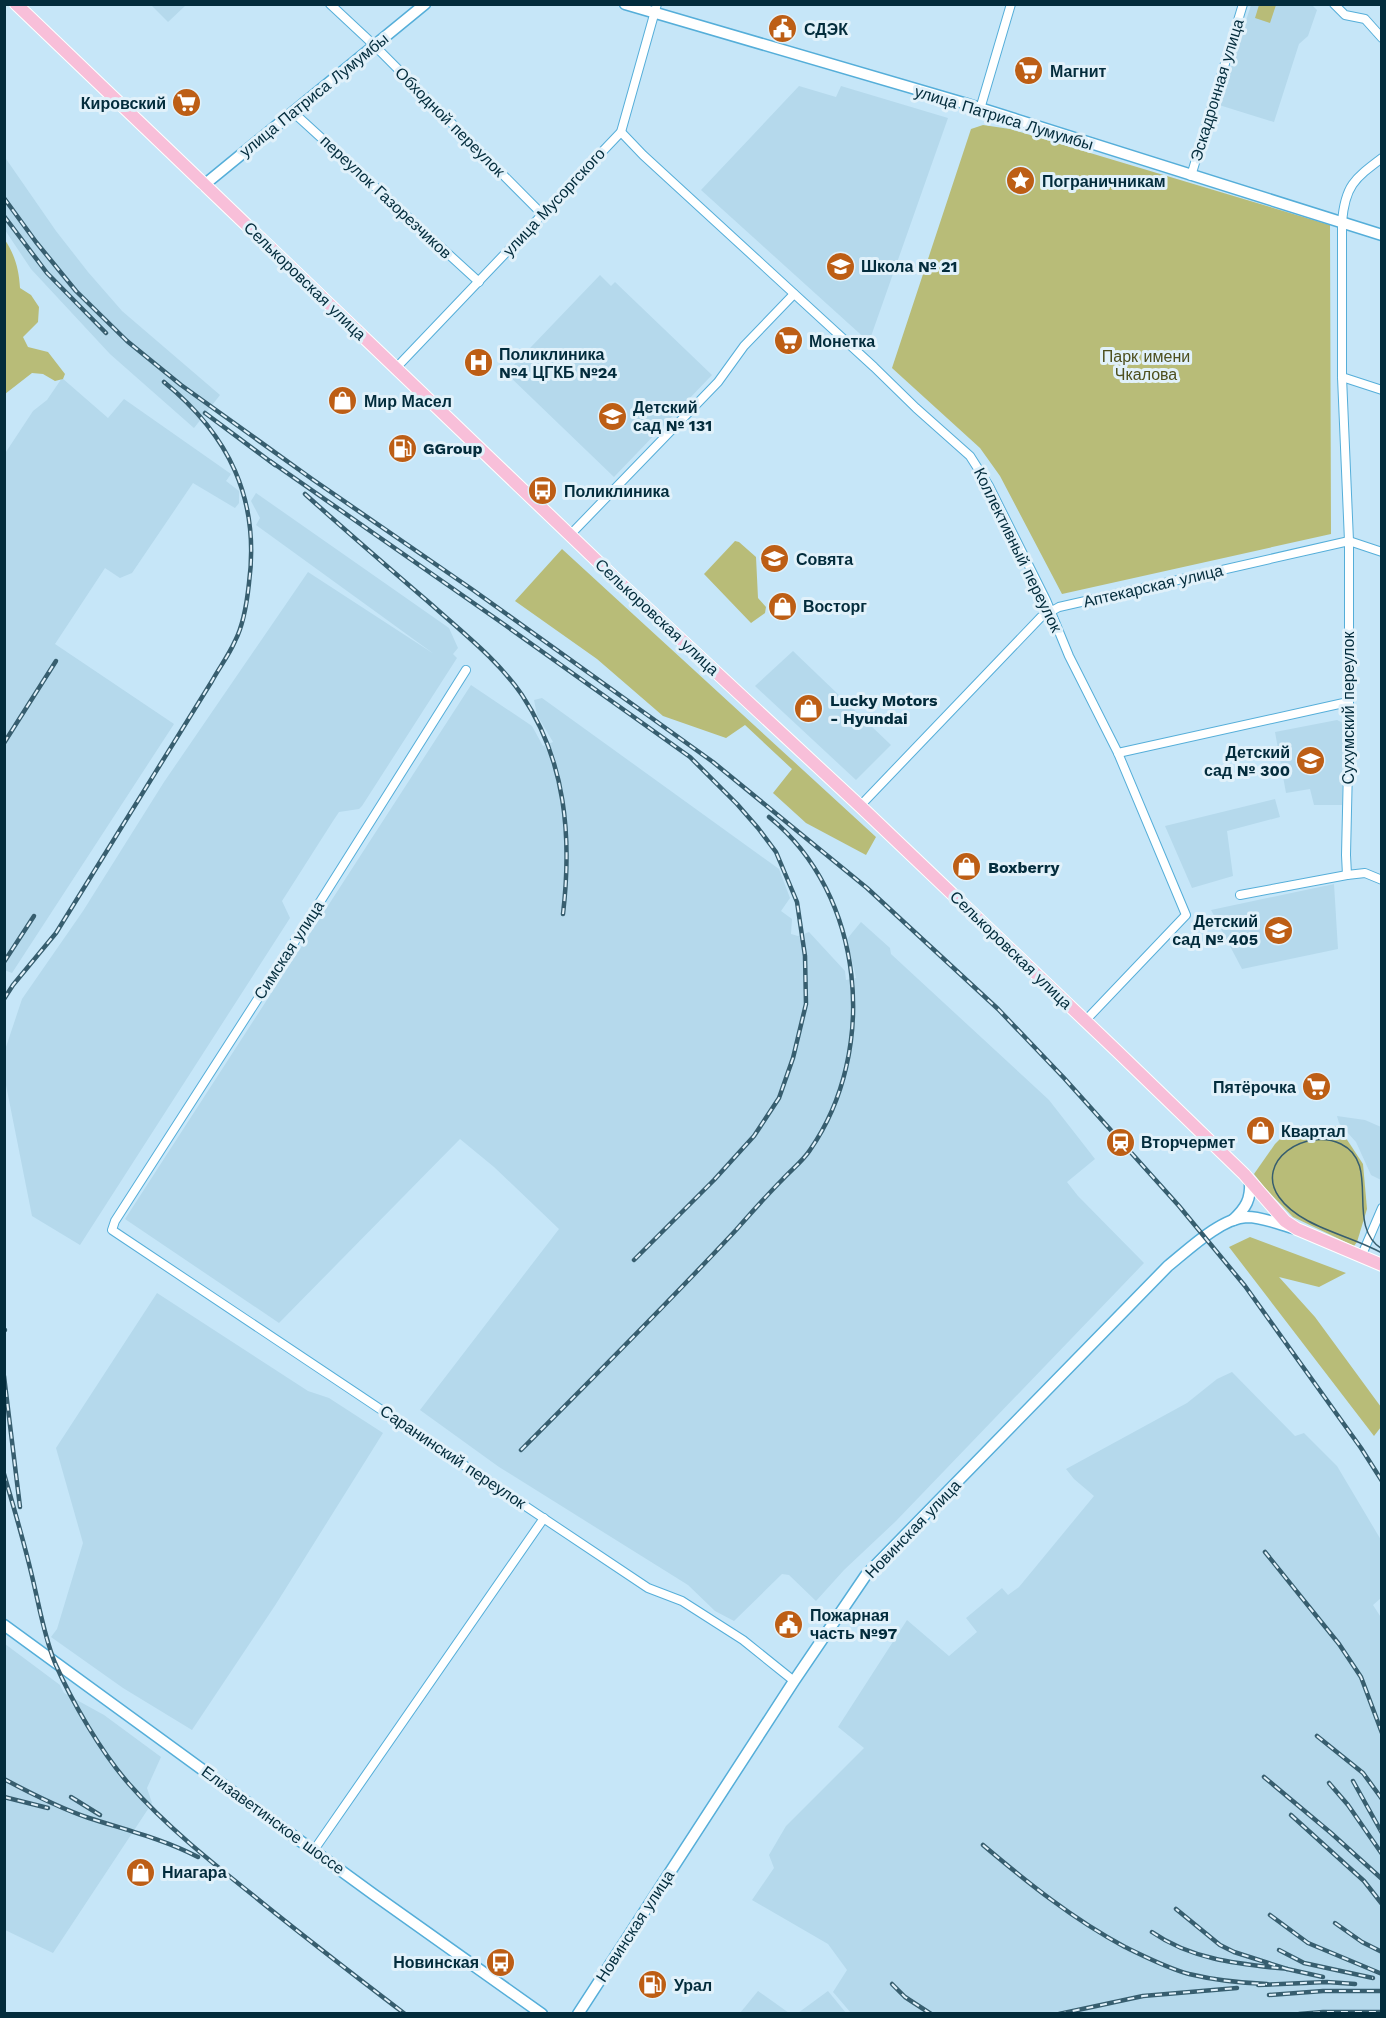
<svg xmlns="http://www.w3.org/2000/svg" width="1386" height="2018" viewBox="0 0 1386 2018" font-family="'Work Sans',sans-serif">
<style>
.built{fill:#b5d9ec}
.green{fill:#b8bc78}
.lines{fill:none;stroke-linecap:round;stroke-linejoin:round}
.street-casing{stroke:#55aed9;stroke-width:10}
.secondary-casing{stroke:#55aed9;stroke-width:13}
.primary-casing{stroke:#fff;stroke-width:14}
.street{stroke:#fff;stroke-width:8}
.secondary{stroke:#fff;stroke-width:10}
.primary{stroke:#f8bfd9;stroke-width:12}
.tram{stroke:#375e6f;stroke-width:1.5}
.rail-casing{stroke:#375e6f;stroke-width:4.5}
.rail{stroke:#e1f1fa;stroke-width:2;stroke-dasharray:7;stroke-linecap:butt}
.labels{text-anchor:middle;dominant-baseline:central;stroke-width:6;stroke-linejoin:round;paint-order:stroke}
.poi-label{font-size:16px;font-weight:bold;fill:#032c3c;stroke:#e1f1fa;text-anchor:start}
.street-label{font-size:16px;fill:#032c3c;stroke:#e1f1fa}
.park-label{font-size:16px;fill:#4d4f1d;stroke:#e1f1fa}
</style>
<rect width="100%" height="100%" fill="#c6e6f8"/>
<g class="built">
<path d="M151 5H186L168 22Z"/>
<path d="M1251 5H1312L1317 10 1308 36 1299 44 1274 122 1219 105Z"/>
<path d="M799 86 836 97 841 86 948 118 869 342 701 190Z"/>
<path d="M4 156 56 231 88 272 122 311 220 395 194 428 110 354 31 269 5 230Z"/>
<path d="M600 275 611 286 615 282 712 375 614 477 506 373Z"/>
<path d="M62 378 108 418 124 399 231 474 226 481 239 491V503L235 508 193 483 132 573 120 578 105 568 55 644 174 724 12 973 4 970V455L33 411 47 400Z"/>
<path d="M256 493 449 628 458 648 453 654 457 658 362 806 359 809 339 812 333 821 282 901 290 918 80 1245 32 1216 4 1075 5 1050 22 999 83 911 164 782 308 572 434 654 256 525 260 518 251 501Z"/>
<path d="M793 651 891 745 856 780 755 686Z"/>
<path d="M471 685 532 726 543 746 553 742 537 715 534 700 542 698 779 869 790 898 781 911 792 919 791 934 798 936 809 932 845 971 846 980 856 978 847 939 861 922 890 948 891 954 1049 1100 1095 1159 1067 1182 1078 1196 1144 1263 896 1521 844 1570 816 1601 789 1575 782 1574 734 1621 715 1611 688 1585 499 1467 420 1410 559 1229 494 1167 460 1139 279 1323 125 1219Z"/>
<path d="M1337 720 1343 723 1342 805H1314L1310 789 1286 793 1275 732Z"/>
<path d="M1275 799 1280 817 1227 831 1233 876 1192 888 1165 826Z"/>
<path d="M1334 884 1338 949 1242 969 1211 910Z"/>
<path d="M1337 1116 1365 1120 1381 1127V1180L1371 1175 1356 1142 1339 1123Z"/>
<path d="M157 1293 308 1391 329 1398 383 1433 276 1604 192 1730 123 1688 51 1637 57 1629 83 1543 56 1448Z"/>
<path d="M1232 1372 1295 1436 1304 1433 1337 1466 1381 1540V1598L1373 1605 1382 1619 1381 2013H851L833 1992 847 1970 828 1944 752 1900 774 1868 769 1855 786 1826 864 1748 838 1727 907 1620 949 1656 977 1632 966 1618 1002 1588 1008 1595 1019 1587 1094 1496 1074 1479 1066 1469 1187 1403 1217 1379Z"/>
<path d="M5 1644 60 1685 64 1693 104 1715 161 1757 147 1788 152 1803 53 1953 5 1930Z"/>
<path d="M758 1991 789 2013H740Z"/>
<path d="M828 1991 846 2013H798Z"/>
</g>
<g class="green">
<path d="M1259 5H1276L1270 23 1255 18Z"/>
<path d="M983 125 1010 129 1330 225 1331 534 1062 594 1000 476 980 448 892 368 971 129Z"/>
<path d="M5 240C15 255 19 270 20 288L31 295 39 307 38 322 23 337 28 347 48 352 65 374 63 379 55 381 43 374 32 373 5 394Z"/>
<path d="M735 541 739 542 756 557 758 598 766 607 765 613 751 623 704 574Z"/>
<path d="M562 549 876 837 866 855 806 823 773 793 792 769 745 725 726 738 663 716 597 659 515 601Z"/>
<path d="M1314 1126H1338L1363 1164 1367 1209 1357 1242 1354 1246 1293 1217 1265 1188 1254 1174 1275 1144 1284 1135Z"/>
<path d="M1250 1237 1346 1273 1319 1287 1279 1277 1315 1317 1381 1407V1427L1374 1436 1229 1247Z"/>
</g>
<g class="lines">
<defs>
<g id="street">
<path d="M330 4 375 46 543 215"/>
<path d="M1334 4 1345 15 1365 19 1382 38"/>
<path d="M980 109 1011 4"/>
<path d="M294 113 479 282"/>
<path d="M621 132 643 155 874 367 916 408 970 456 989 486 1046 600 1069 656 1118 753 1186 915 1085 1021"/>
<path d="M1191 176 1243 4"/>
<path d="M396 368 621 132 657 4"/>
<path d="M1342 377 1382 390"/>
<path d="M570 535 718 382 744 346 794 294"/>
<path d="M466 670 313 913 115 1221 112 1230 648 1588 682 1601 743 1640 794 1681"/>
<path d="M1118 753 1348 702"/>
<path d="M860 806 1041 617 1059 607 1349 541 1382 552"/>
<path d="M1347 875 1346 855 1349 723V541L1342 377V222C1345 186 1354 179 1382 158"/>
<path d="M1240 895 1347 875 1365 873 1382 880"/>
<path d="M1361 1257 1382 1208"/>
<path d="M314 1850 544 1518"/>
</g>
<g id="secondary">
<path d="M625 4 967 104 1382 235"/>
<path d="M204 185 425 4"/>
<path d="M1233 1220C1246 1208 1251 1199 1250 1182"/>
<path d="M4 1625 373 1894 542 2014"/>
<path d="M578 2014 794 1681 866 1575 1168 1266C1188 1250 1221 1218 1247 1217 1262 1217 1279 1224 1293 1228"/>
</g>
<path id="primary" d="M16 4 618 581 860 806 1119 1053 1244 1174 1285 1221 1297 1229 1382 1265"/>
</defs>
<use href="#street" class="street-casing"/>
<use href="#secondary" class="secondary-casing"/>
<use href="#primary" class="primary-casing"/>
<use href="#street" class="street"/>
<use href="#secondary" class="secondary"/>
<use href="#primary" class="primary"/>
<path class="tram" d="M1382 1249C1344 1225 1382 1164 1341 1144 1306 1127 1254 1161 1279 1197 1300 1227 1350 1235 1382 1253"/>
<defs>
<g id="rail">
<path d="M4 198 36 242 76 291 127 341 181 385 312 479 473 590 713 762 867 888 998 1009 1064 1078 1179 1206 1245 1286 1361 1448 1382 1481"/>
<path d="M4 216 47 273 106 333"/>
<path d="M205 413 275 465"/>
<path d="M270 461 505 625 690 757 737 804 758 828 776 852 797 902 805 956 806 1004 793 1058 779 1098 754 1136 714 1180 634 1260"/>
<path d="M305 494C347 532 389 568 432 605 463 633 498 660 522 695 566 761 572 837 563 914"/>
<path d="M4 743 56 661"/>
<path d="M4 962 34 916"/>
<path d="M4 999 13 985 56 933 212 681C219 668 229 655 235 641 244 624 247 602 249 583 260 499 229 435 164 382"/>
<path d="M4 1330H5"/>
<path d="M4 1376 20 1507"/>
<path d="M521 1450C593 1378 666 1305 736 1230 751 1213 766 1196 782 1180 791 1170 803 1161 810 1150 879 1051 865 894 769 817"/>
<path d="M4 1474C14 1508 24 1542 32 1576 39 1605 44 1636 55 1663 72 1702 101 1752 129 1784 166 1826 210 1861 254 1896 303 1936 354 1975 405 2014"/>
<path d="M1265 1552 1339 1644 1361 1677 1382 1733"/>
<path d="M1317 1736 1363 1773 1382 1799"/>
<path d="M1264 1777 1331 1833 1382 1879"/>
<path d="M4 1779C32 1794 59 1808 89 1818 126 1830 163 1839 198 1857"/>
<path d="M1353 1781 1382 1833"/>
<path d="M1329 1783 1348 1805 1382 1854"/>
<path d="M4 1797 48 1808"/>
<path d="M71 1797 100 1815"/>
<path d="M1291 1815 1364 1881 1382 1904"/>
<path d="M983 1845C1028 1883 1073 1919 1125 1947 1146 1957 1167 1968 1189 1974 1214 1980 1240 1983 1267 1984"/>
<path d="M1270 1915 1308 1943 1382 1974"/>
<path d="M1335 1923 1362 1942 1382 1952"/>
<path d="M1152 1932C1192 1960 1240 1964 1287 1969L1234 1952 1220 1945 1176 1909"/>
<path d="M1279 1950 1304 1963 1373 1978"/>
<path d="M1287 1969 1323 1977"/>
<path d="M892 1984 905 1997 931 2014"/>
<path d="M1258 1985 1327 1982 1355 1984"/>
<path d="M1269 1995 1323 1991H1382"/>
<path d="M1059 2014 1143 1996 1237 1988"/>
<path d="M1299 2014 1323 2012H1382"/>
</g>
</defs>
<use href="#rail" class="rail-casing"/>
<use href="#rail" class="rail"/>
</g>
<defs>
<symbol id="civic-disc" viewBox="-11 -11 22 22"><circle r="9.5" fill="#bd5e15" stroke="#e1f1fa"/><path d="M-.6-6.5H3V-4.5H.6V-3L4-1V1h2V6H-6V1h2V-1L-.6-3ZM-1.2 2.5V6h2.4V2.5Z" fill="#fff"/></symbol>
<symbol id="supermarket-disc" viewBox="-11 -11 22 22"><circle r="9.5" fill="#bd5e15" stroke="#e1f1fa"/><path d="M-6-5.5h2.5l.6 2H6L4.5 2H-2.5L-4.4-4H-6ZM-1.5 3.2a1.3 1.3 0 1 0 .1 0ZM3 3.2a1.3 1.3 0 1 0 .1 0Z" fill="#fff"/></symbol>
<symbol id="sight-disc" viewBox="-11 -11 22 22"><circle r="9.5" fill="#bd5e15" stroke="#e1f1fa"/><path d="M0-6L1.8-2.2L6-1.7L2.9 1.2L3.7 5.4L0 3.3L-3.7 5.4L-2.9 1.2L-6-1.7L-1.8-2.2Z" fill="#fff"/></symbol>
<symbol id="school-disc" viewBox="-11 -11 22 22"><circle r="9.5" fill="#bd5e15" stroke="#e1f1fa"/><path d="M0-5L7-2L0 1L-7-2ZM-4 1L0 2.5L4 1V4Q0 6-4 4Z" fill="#fff"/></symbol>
<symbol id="hospital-disc" viewBox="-11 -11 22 22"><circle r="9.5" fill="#bd5e15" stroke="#e1f1fa"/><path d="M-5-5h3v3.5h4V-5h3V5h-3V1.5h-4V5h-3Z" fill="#fff"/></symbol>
<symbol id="shop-disc" viewBox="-11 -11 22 22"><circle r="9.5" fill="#bd5e15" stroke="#e1f1fa"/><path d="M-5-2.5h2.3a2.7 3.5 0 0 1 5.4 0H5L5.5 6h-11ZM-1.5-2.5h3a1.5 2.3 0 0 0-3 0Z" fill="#fff"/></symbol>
<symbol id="fuel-disc" viewBox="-11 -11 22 22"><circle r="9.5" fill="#bd5e15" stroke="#e1f1fa"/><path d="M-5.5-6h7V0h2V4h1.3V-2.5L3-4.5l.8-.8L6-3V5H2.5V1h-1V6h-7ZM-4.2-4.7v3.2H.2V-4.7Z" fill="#fff"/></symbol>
<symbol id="bus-disc" viewBox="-11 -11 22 22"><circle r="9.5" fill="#bd5e15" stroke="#e1f1fa"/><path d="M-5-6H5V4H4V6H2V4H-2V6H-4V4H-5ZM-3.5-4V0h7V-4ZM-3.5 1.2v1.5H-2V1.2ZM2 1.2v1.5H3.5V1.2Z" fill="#fff"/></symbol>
<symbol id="station-disc" viewBox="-11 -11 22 22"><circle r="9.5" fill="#bd5e15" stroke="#e1f1fa"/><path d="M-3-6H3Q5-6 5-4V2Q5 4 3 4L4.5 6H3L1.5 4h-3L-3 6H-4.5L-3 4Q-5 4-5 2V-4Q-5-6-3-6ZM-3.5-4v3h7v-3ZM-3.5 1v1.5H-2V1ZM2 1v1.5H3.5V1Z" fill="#fff"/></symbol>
</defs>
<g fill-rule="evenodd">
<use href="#civic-disc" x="766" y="12" width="33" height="33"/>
<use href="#supermarket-disc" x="1012" y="54" width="33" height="33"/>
<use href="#supermarket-disc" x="170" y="86" width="33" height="33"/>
<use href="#sight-disc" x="1004" y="164" width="33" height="33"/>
<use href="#school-disc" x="824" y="250" width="33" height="33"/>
<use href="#supermarket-disc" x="772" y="324" width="33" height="33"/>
<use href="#hospital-disc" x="462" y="346" width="33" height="33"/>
<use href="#shop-disc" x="326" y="384" width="33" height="33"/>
<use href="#school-disc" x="596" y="400" width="33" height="33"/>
<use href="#fuel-disc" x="386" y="432" width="33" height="33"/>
<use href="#bus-disc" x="526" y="474" width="33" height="33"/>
<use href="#school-disc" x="758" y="542" width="33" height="33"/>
<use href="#shop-disc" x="766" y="590" width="33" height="33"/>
<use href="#shop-disc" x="792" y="692" width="33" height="33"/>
<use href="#school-disc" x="1294" y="744" width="33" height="33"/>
<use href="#shop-disc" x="950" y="850" width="33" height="33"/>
<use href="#school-disc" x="1262" y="914" width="33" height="33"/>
<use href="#supermarket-disc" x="1300" y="1070" width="33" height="33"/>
<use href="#shop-disc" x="1244" y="1114" width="33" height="33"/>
<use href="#station-disc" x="1104" y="1126" width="33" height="33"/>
<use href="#civic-disc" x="772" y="1608" width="33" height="33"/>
<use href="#shop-disc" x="124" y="1856" width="33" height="33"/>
<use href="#bus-disc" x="484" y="1946" width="33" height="33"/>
<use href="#fuel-disc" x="636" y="1968" width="33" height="33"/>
</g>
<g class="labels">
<g class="poi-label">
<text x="804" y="29">СДЭК</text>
<text x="1050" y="71">Магнит</text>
<text x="166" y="103" text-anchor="end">Кировский</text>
<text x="1042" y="181">Пограничникам</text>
<text x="861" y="266">Школа № 21</text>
<text x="809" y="341">Монетка</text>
<text x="499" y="354">Поликлиника<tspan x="499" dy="18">№4 ЦГКБ №24</tspan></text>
<text x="364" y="401">Мир Масел</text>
<text x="633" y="407">Детский<tspan x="633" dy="18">сад № 131</tspan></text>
<text x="423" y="448">GGroup</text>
<text x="564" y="491">Поликлиника</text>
<text x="796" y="559">Совята</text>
<text x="803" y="606">Восторг</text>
<text x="830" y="700">Lucky Motors<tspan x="830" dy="18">- Hyundai</tspan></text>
<text x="1290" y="752" text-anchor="end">Детский<tspan x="1290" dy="18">сад № 300</tspan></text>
<text x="988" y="867">Boxberry</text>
<text x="1258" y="921" text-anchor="end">Детский<tspan x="1258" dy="18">сад № 405</tspan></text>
<text x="1296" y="1087" text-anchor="end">Пятёрочка</text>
<text x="1281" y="1131">Квартал</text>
<text x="1141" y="1142">Вторчермет</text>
<text x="810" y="1615">Пожарная<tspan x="810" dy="18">часть №97</tspan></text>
<text x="162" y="1872">Ниагара</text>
<text x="479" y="1962" text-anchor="end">Новинская</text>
<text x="674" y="1985">Урал</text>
</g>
<g class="street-label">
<text transform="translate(1217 90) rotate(-73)">Эскадронная улица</text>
<text transform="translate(314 95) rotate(-39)">улица Патриса Лумумбы</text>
<text transform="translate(1004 118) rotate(17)">улица Патриса Лумумбы</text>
<text transform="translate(450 122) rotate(45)">Обходной переулок</text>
<text transform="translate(386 197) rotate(43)">переулок Газорезчиков</text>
<text transform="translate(554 202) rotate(-47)">улица Мусоргского</text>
<text transform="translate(305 281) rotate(44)">Селькоровская улица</text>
<text transform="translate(1018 550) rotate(64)">Коллективный переулок</text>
<text transform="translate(1153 586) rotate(-13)">Аптекарская улица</text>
<text transform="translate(657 617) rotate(43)">Селькоровская улица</text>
<text transform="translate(1348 708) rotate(-90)">Сухумский переулок</text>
<text transform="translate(289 950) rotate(-57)">Симская улица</text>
<text transform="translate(1011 950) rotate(44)">Селькоровская улица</text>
<text transform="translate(453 1457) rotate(34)">Саранинский переулок</text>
<text transform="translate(913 1529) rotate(-46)">Новинская улица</text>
<text transform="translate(273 1820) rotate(36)">Елизаветинское шоссе</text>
<text transform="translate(635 1926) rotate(-57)">Новинская улица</text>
</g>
<g class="park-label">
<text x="1146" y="356">Парк имени<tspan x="1146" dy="18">Чкалова</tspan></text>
</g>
</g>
<rect width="1386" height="2018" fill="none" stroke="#032c3c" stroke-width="12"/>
</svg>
